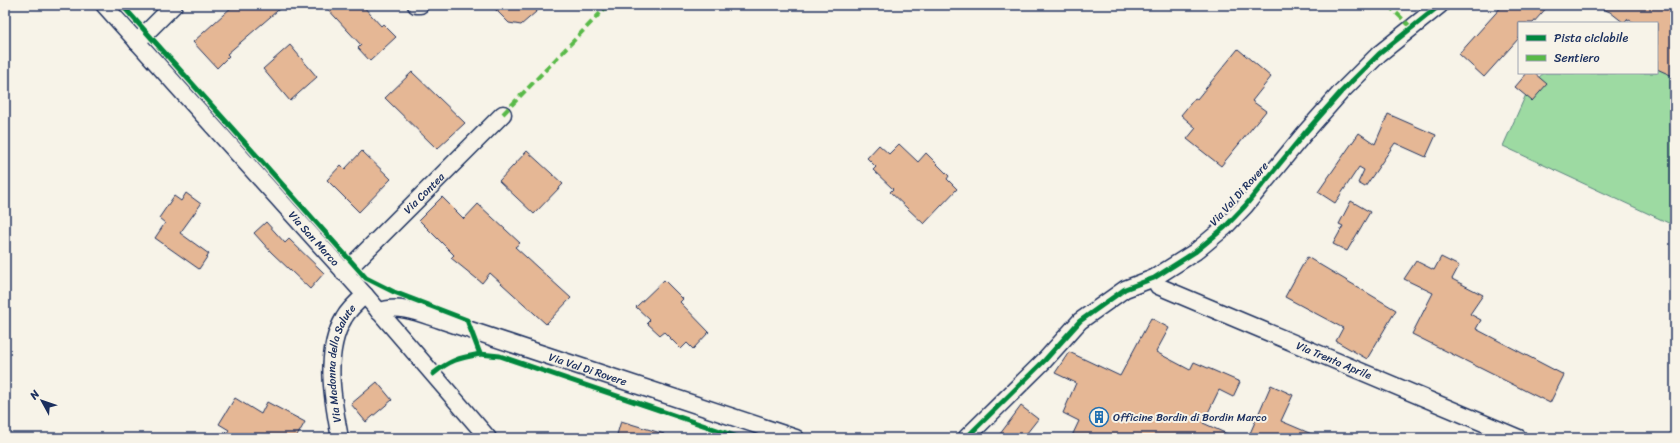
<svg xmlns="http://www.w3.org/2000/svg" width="1680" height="443" viewBox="0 0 1680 443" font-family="Sriracha,sans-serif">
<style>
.green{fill:#9ddaa2;stroke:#5c8480}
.building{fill:#e5b795;stroke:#1b2f5e}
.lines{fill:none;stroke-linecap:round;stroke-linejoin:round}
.minor-casing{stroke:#1b2f5e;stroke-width:19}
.minor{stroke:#f7f3e8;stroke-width:16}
.quiet{stroke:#58b947;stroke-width:4;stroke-dasharray:8 4;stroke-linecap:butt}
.cycleway-casing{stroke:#f7f3e8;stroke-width:8}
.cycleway{stroke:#00873e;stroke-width:5}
.labels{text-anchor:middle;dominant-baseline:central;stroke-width:4;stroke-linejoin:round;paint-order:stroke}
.street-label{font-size:11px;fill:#1b2f5e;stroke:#f7f3e8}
.poi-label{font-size:11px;fill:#1b2f5e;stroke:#f7f3e8;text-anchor:start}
</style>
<rect width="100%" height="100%" fill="#f7f3e8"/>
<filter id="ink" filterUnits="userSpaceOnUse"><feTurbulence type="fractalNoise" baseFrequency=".025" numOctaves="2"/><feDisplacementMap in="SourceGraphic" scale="8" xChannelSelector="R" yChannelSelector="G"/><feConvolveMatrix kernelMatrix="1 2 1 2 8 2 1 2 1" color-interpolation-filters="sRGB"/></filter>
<g filter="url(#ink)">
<path class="green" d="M1657 57 1675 66V226L1503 146 1528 90 1543 73H1657Z"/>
<g class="building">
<path d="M234 5H284L227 54 229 56 217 68 193 42Z"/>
<path d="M324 5H362L381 26 383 24 396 37 370 61 358 48 361 45Z"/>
<path d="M491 5H544L521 25 509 23Z"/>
<path d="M1503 5H1549L1533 23H1519V38L1484 77 1459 54Z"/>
<path d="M1593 5H1675V77L1657 69V23H1635L1627 19 1624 23 1610 12Z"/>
<path d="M290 45 317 77 290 101 263 69Z"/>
<path d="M1238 49 1271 77 1252 101 1266 111 1221 166 1187 139 1196 128 1181 115 1195 98 1197 99Z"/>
<path d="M412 72 465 123 437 149 385 98Z"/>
<path d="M1527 73H1534L1547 84 1532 101 1515 87Z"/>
<path d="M1388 114 1436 135 1426 157 1395 143 1365 187 1358 183 1364 170 1359 167 1335 203 1318 192 1359 133 1375 144Z"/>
<path d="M899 144 918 162 926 153 949 176 947 179 957 189 924 224 890 192 893 189 873 170 876 167 867 158 879 145 889 154Z"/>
<path d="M362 151 391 179 359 212 327 180 341 165 345 169Z"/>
<path d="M527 151 563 184 534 214 499 181Z"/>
<path d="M186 193 201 204 180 233 209 254 199 269 155 238 165 223 159 218 174 196 181 201Z"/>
<path d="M442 197 464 219 478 204 520 243 515 247 571 298 546 324 490 273 482 283 451 258 454 255 419 220Z"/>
<path d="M1351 201 1370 212 1347 251 1333 244 1343 226 1339 224Z"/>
<path d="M266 222 285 243 289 239 324 273 310 289 271 252 254 233Z"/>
<path d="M1307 257 1396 310 1367 359 1336 341 1343 328 1285 297Z"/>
<path d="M1441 257 1459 266 1452 279 1483 295 1470 314 1481 320 1476 329 1564 375 1550 403 1412 334 1433 293 1404 279 1416 261 1434 270Z"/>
<path d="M664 280 683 299 680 302 709 332 693 349 687 343 681 349 664 332 660 335 647 323 650 320 636 307Z"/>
<path d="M1151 318 1169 328 1156 352 1190 370 1194 362 1240 382 1233 397 1219 390 1203 423 1236 438H1071L1079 421 1063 413 1076 383 1055 373 1069 352 1120 376Z"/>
<path d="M377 382 392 400 366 422 351 404Z"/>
<path d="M1271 385 1293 395 1281 421 1321 438H1248Z"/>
<path d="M235 398 261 414 267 402 305 422 296 438H223L229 430 219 424Z"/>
<path d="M1021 406 1038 419 1023 438H997Z"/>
<path d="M621 421 664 434V438H616Z"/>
</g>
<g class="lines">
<defs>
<g id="minor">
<path id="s1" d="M104 5 365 295 488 438"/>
<path d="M416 5H420"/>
<path d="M137 42 174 5"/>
<path id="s2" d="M344 273 503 114"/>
<path id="s3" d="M1154 278 1158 286 1519 438"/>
<path id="s4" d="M379 312C398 303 422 314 440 320L796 438"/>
<path id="s5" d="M340 438C333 401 323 353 344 318 349 309 357 302 365 295"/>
<path d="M966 438 1045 360 1080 321 1125 289 1154 278 1195 252 1225 227 1245 206 1304 134 1341 92 1379 54 1440 5"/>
</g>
</defs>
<use href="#minor" class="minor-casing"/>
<use href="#minor" class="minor"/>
<g class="quiet">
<path d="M1388 5 1412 28"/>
<path d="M503 114 608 5"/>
</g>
<defs>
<g id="cycleway">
<path d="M122 5 366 278 394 292 467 320 480 354 500 356 741 438"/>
<path d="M433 374C450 360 459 358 480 354"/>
<path d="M966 438 1045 360 1080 321 1125 289 1154 278 1195 252 1225 227 1245 206 1304 134 1341 92 1379 54 1440 5"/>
</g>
</defs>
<use href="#cycleway" class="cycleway-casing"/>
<use href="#cycleway" class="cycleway"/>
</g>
</g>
<defs>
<symbol id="building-ring" viewBox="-11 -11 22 22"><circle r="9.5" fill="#f7f3e8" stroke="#1f6fb2" stroke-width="1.5"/><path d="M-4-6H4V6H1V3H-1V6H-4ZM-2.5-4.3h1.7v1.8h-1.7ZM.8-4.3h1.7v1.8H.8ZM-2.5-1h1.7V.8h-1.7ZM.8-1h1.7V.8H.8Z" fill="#1f6fb2"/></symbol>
</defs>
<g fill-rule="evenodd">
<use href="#building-ring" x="1088" y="406" width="22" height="22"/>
</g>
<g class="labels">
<g class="street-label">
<text stroke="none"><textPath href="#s2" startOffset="113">Via Contea</textPath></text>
<text transform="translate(1239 194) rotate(-48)">Via Val Di Rovere</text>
<text stroke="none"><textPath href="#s1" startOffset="314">Via San Marco</textPath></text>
<text stroke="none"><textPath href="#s3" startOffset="200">Via Trenta Aprile</textPath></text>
<text stroke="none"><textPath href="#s5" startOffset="77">Via Madonna della Salute</textPath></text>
<text stroke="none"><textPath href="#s4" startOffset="219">Via Val Di Rovere</textPath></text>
</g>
<g class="poi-label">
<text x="1113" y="417">Officine Bordin di Bordin Marco</text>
</g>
</g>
<rect width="1680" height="443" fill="none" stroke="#f7f3e8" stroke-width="20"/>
<rect x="10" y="10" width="1660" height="423" fill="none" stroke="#1b2f5e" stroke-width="1.5" filter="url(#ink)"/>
<rect x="1518" y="22" width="140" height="52" fill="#f7f3e8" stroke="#9fa5b1"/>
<rect x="1526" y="35" width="20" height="6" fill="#00873e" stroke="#9fa5b1"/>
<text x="1554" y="42" font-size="12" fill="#1b2f5e">Pista ciclabile</text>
<rect x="1526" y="55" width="20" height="6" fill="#58b947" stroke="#9fa5b1"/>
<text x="1554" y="62" font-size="12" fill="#1b2f5e">Sentiero</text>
<g transform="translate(42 401) rotate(310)" stroke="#f7f3e8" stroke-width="3" paint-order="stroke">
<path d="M0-3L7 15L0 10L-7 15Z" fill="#1b2f5e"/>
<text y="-6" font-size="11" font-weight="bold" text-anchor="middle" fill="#1b2f5e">N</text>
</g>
</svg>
